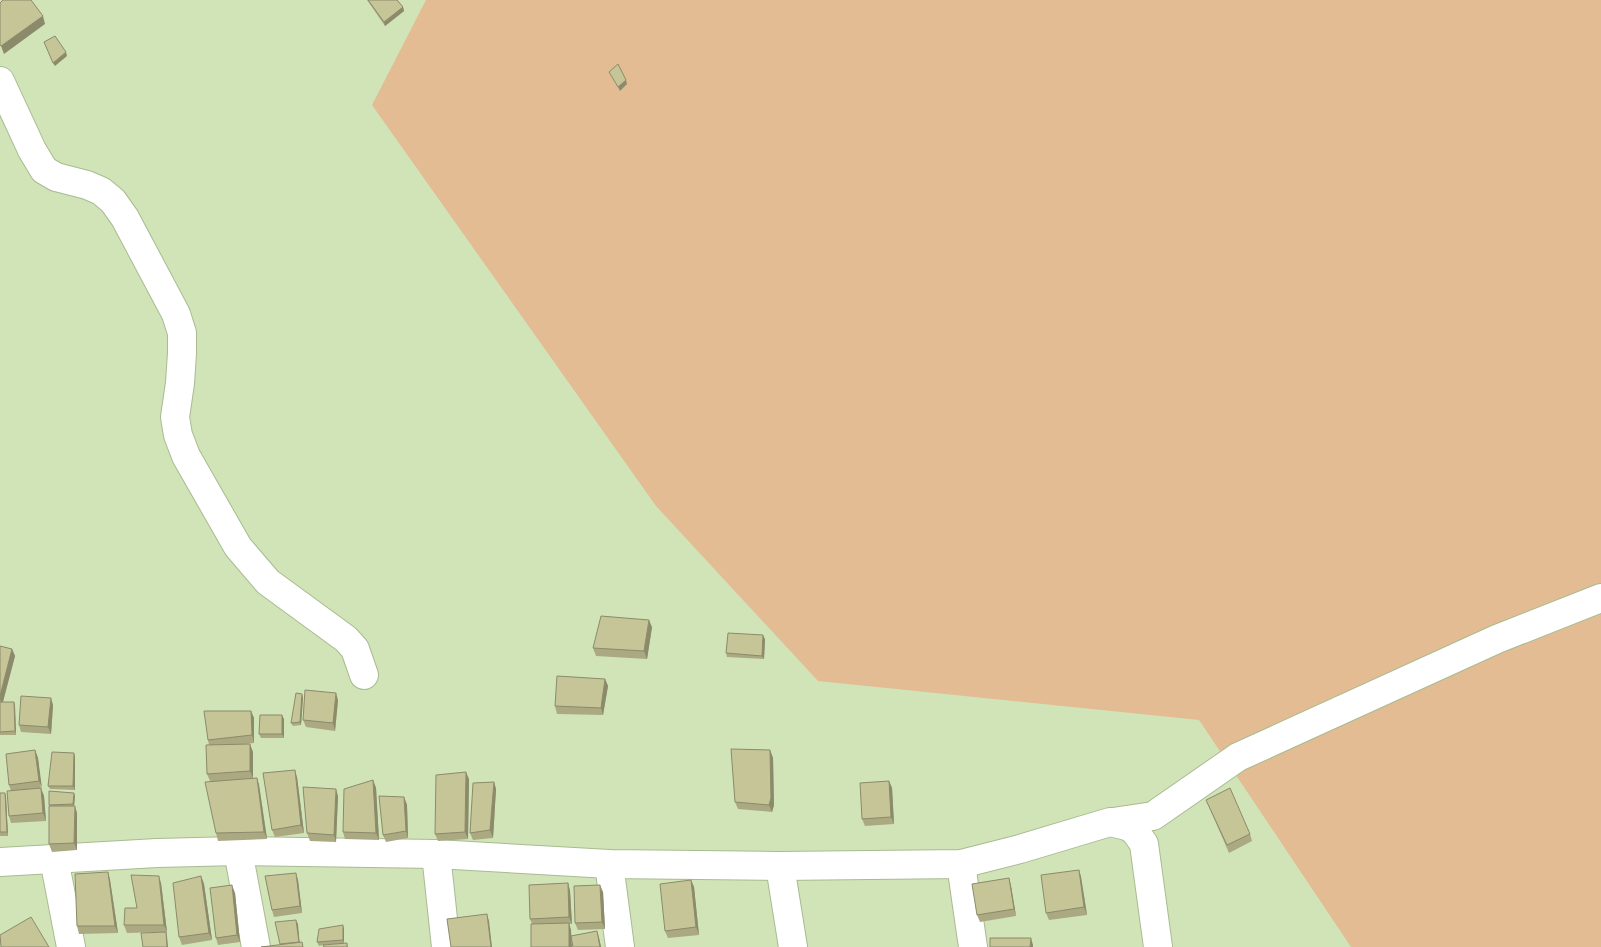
<svg xmlns="http://www.w3.org/2000/svg" width="1601" height="947" viewBox="0 0 1601 947" font-family="Lato,sans-serif">
<style>
.green{fill:#e3bc94}
.lines{fill:none;stroke-linecap:round;stroke-linejoin:round}
.minor-casing{stroke:#a8bb91;stroke-width:30}
.minor{stroke:#fff;stroke-width:28}
.wall{fill:#aaa982}
.shaded-wall{fill:#8b8a6a}
.building{fill:#c6c597;stroke:#8b8a6a}
</style>
<rect width="100%" height="100%" fill="#d1e4b8"/>
<path class="green" d="M426 0H1601V947H1351L1199 720 818 681 656 506 372 105Z"/>
<g class="lines">
<defs>
<g id="minor">
<path d="M0 81 32 150 44 170 56 177 87 185 101 191 113 201 125 218 176 314 182 333V353L180 383 175 417 178 435 186 456 238 547 268 582 346 639 355 649 364 675"/>
<path d="M1113 822 1153 816 1238 757 1497 639 1601 598"/>
<path d="M238 851 256 947"/>
<path d="M436 854 446 947"/>
<path d="M54 859 71 947"/>
<path d="M0 862 157 853 238 851 436 854 609 864 780 866 961 864 1020 849 1110 822 1127 826 1135 831 1144 844 1158 947"/>
<path d="M609 864 620 947"/>
<path d="M961 864 973 947"/>
<path d="M780 866 793 947"/>
</g>
</defs>
<use href="#minor" class="minor-casing"/>
<use href="#minor" class="minor"/>
</g>
<g class="wall">
<path d="M367 0H397L403 7 404 11 385 26Z"/>
<path d="M652 627 647 659 596 656 593 648Z"/>
<path d="M765 639 764 659 727 657 726 653Z"/>
<path d="M0 646 12 649 15 656 3 702H14L15 706 16 735H0Z"/>
<path d="M605 679 608 686 603 715 557 714 555 706Z"/>
<path d="M302 694 303 698 301 725 293 726 291 723Z"/>
<path d="M338 700 335 731 306 727 303 720Z"/>
<path d="M53 705 51 734 21 732 19 725Z"/>
<path d="M251 711 254 718V743L237 745 253 752V778H257L259 785 267 839 218 841 216 833 210 781 207 774 209 745 208 740Z"/>
<path d="M284 719V738H261L259 734Z"/>
<path d="M35 750 38 758 41 789 44 796 46 821 11 823 9 816 11 791 9 785Z"/>
<path d="M770 750 773 758 774 805 772 812 738 809 735 802Z"/>
<path d="M74 753 75 757V790L50 789 48 786Z"/>
<path d="M297 777 304 833 275 837 272 830Z"/>
<path d="M469 779 468 839 438 841 435 834Z"/>
<path d="M373 780 376 788 379 840 345 839 343 832Z"/>
<path d="M889 781 892 788 894 824 865 826 862 819Z"/>
<path d="M494 782 496 789 493 838 473 840 470 833Z"/>
<path d="M0 793H5L6 797 8 836H0Z"/>
<path d="M75 796 74 806 77 813V850L52 852 49 844V805Z"/>
<path d="M338 796 336 842 310 841 307 833Z"/>
<path d="M404 797 407 805 408 838 386 842 383 835Z"/>
<path d="M1206 800 1250 834 1252 841 1229 853Z"/>
<path d="M1079 870 1081 877 1087 915 1049 920 1046 913Z"/>
<path d="M108 872 110 880 118 933 79 934 77 926Z"/>
<path d="M201 876 204 884 212 940 182 945 179 937Z"/>
<path d="M1009 878 1011 886 1016 916 980 922 977 915Z"/>
<path d="M298 880 302 913 274 917 272 910Z"/>
<path d="M691 880 694 887 699 935 668 938 665 931Z"/>
<path d="M161 883 167 932H166L167 936 159 932 127 933 124 925 137 908Z"/>
<path d="M568 883 570 891 572 924H569L571 930V936L597 931 599 938 601 947H573L572 940 532 924 530 919Z"/>
<path d="M603 892 605 929 578 930 575 923Z"/>
<path d="M235 893 240 942 218 945 216 938Z"/>
<path d="M344 929V943H347L348 947H324L323 945 319 946 317 942Z"/>
</g>
<g class="shaded-wall">
<path d="M403 7 404 11 385 26 384 22Z"/>
<path d="M43 16 45 24 4 54 1 46Z"/>
<path d="M66 52 67 56 55 66 53 63Z"/>
<path d="M626 80 627 84 620 91 618 87Z"/>
<path d="M649 620 652 627 647 659 644 651Z"/>
<path d="M763 635 765 639 764 659 762 656Z"/>
<path d="M12 649 15 656 2 705 0 699V696Z"/>
<path d="M605 679 608 686 603 715 601 708Z"/>
<path d="M336 693 338 700 335 731 333 723Z"/>
<path d="M302 694 303 698 301 725 300 722Z"/>
<path d="M51 698 53 705 51 734 48 727Z"/>
<path d="M14 702 15 706 16 735 15 731Z"/>
<path d="M251 711 254 718V743L252 735Z"/>
<path d="M282 715 284 719V738L282 734Z"/>
<path d="M250 744 253 752V778L250 771Z"/>
<path d="M35 750 38 758 42 788 39 781Z"/>
<path d="M770 750 773 758 774 805 772 812 769 805Z"/>
<path d="M74 753 75 757V790L73 786Z"/>
<path d="M295 770 297 777 304 833 301 825Z"/>
<path d="M466 772 469 779 468 839 465 832Z"/>
<path d="M257 778 259 785 267 839 264 832Z"/>
<path d="M373 780 376 788 379 840 376 833Z"/>
<path d="M889 781 892 788 894 824 891 817Z"/>
<path d="M494 782 496 789 493 838 490 830Z"/>
<path d="M41 788 44 796 46 821 43 813Z"/>
<path d="M336 789 338 796 336 842 334 835Z"/>
<path d="M5 793 6 797 8 836 7 832Z"/>
<path d="M74 793 75 796 74 807 73 804Z"/>
<path d="M404 797 407 805 408 838 406 831Z"/>
<path d="M75 806 77 813V850L74 843Z"/>
<path d="M1079 870 1081 877 1087 915 1084 907Z"/>
<path d="M108 872 110 880 118 933 115 926Z"/>
<path d="M296 873 298 880 302 913 300 906Z"/>
<path d="M159 876 161 883 167 932 164 925Z"/>
<path d="M201 876 204 884 212 940 209 933Z"/>
<path d="M1009 878 1011 886 1016 916 1014 909Z"/>
<path d="M691 880 694 887 699 935 696 927Z"/>
<path d="M568 883 570 891 572 924 569 917Z"/>
<path d="M232 885 235 893 240 942 237 935Z"/>
<path d="M600 885 603 892 605 929 602 922Z"/>
<path d="M487 914 489 921 492 947H491Z"/>
<path d="M296 920 298 924 300 947H299Z"/>
<path d="M569 923 571 930 572 947H569Z"/>
<path d="M343 925 344 929V943L343 940Z"/>
<path d="M597 931 599 938 601 947H600Z"/>
<path d="M166 932 167 936 168 947H167Z"/>
<path d="M1031 938 1033 945V947H1030Z"/>
</g>
<g class="building">
<path d="M3 0H31L43 16 1 46 0 45V3Z"/>
<path d="M368 0H397L403 7 384 22Z"/>
<path d="M55 36 66 52 53 63 44 42Z"/>
<path d="M618 64 626 80 618 87 609 72Z"/>
<path d="M601 616 649 620 644 651 593 648Z"/>
<path d="M728 633 763 635 762 656 726 653Z"/>
<path d="M0 646 12 649 0 696Z"/>
<path d="M557 676 605 679 601 708 555 706Z"/>
<path d="M305 690 336 693 333 723 303 720Z"/>
<path d="M296 693 302 694 300 722 291 723Z"/>
<path d="M21 696 51 698 48 727 19 725Z"/>
<path d="M0 702H14L15 731 0 732Z"/>
<path d="M204 711H251L252 735 208 740Z"/>
<path d="M260 715H282V734H259Z"/>
<path d="M250 744V771L207 774 206 745Z"/>
<path d="M731 749 770 750 771 798 769 805 735 802Z"/>
<path d="M35 750 39 781 9 785 6 754Z"/>
<path d="M52 752 74 753 73 786H48Z"/>
<path d="M295 770 301 825 272 830 263 773Z"/>
<path d="M466 772 465 832 435 834 436 775Z"/>
<path d="M257 778 264 832 216 833 205 782Z"/>
<path d="M373 780 376 833 343 832 344 789Z"/>
<path d="M889 781 891 817 862 819 860 783Z"/>
<path d="M494 782 490 830 470 833 473 783Z"/>
<path d="M303 787 336 789 334 835 307 833Z"/>
<path d="M41 788 43 813 9 816 7 791Z"/>
<path d="M1230 788 1250 834 1227 845 1206 800Z"/>
<path d="M49 791 74 793 73 804 49 805Z"/>
<path d="M0 793H5L7 832H0Z"/>
<path d="M379 796 404 797 406 831 383 835Z"/>
<path d="M49 806H75L74 843 49 844Z"/>
<path d="M1079 870 1084 907 1046 913 1041 875Z"/>
<path d="M108 872 115 926H77L75 874Z"/>
<path d="M296 873 300 906 272 910 265 876Z"/>
<path d="M131 875 159 876 164 925H124L125 908H137Z"/>
<path d="M201 876 209 933 179 937 173 883Z"/>
<path d="M1009 878 1014 909 977 915 972 884Z"/>
<path d="M691 880 696 927 665 931 660 884Z"/>
<path d="M568 883 569 917 530 919 529 885Z"/>
<path d="M232 885 237 935 216 938 210 888Z"/>
<path d="M600 885 602 922 575 923 574 886Z"/>
<path d="M487 914 491 947H451L447 919Z"/>
<path d="M31 917 49 947H1L0 935Z"/>
<path d="M296 920 299 942 280 944 275 922Z"/>
<path d="M569 923V947H531V924Z"/>
<path d="M343 925V940L317 942 319 929Z"/>
<path d="M597 931 600 947H573L571 936Z"/>
<path d="M166 932 167 947H143L141 933Z"/>
<path d="M990 938H1031L1030 947H990Z"/>
<path d="M302 942 303 947H261Z"/>
<path d="M347 943V947H324L323 945Z"/>
</g>
</svg>
